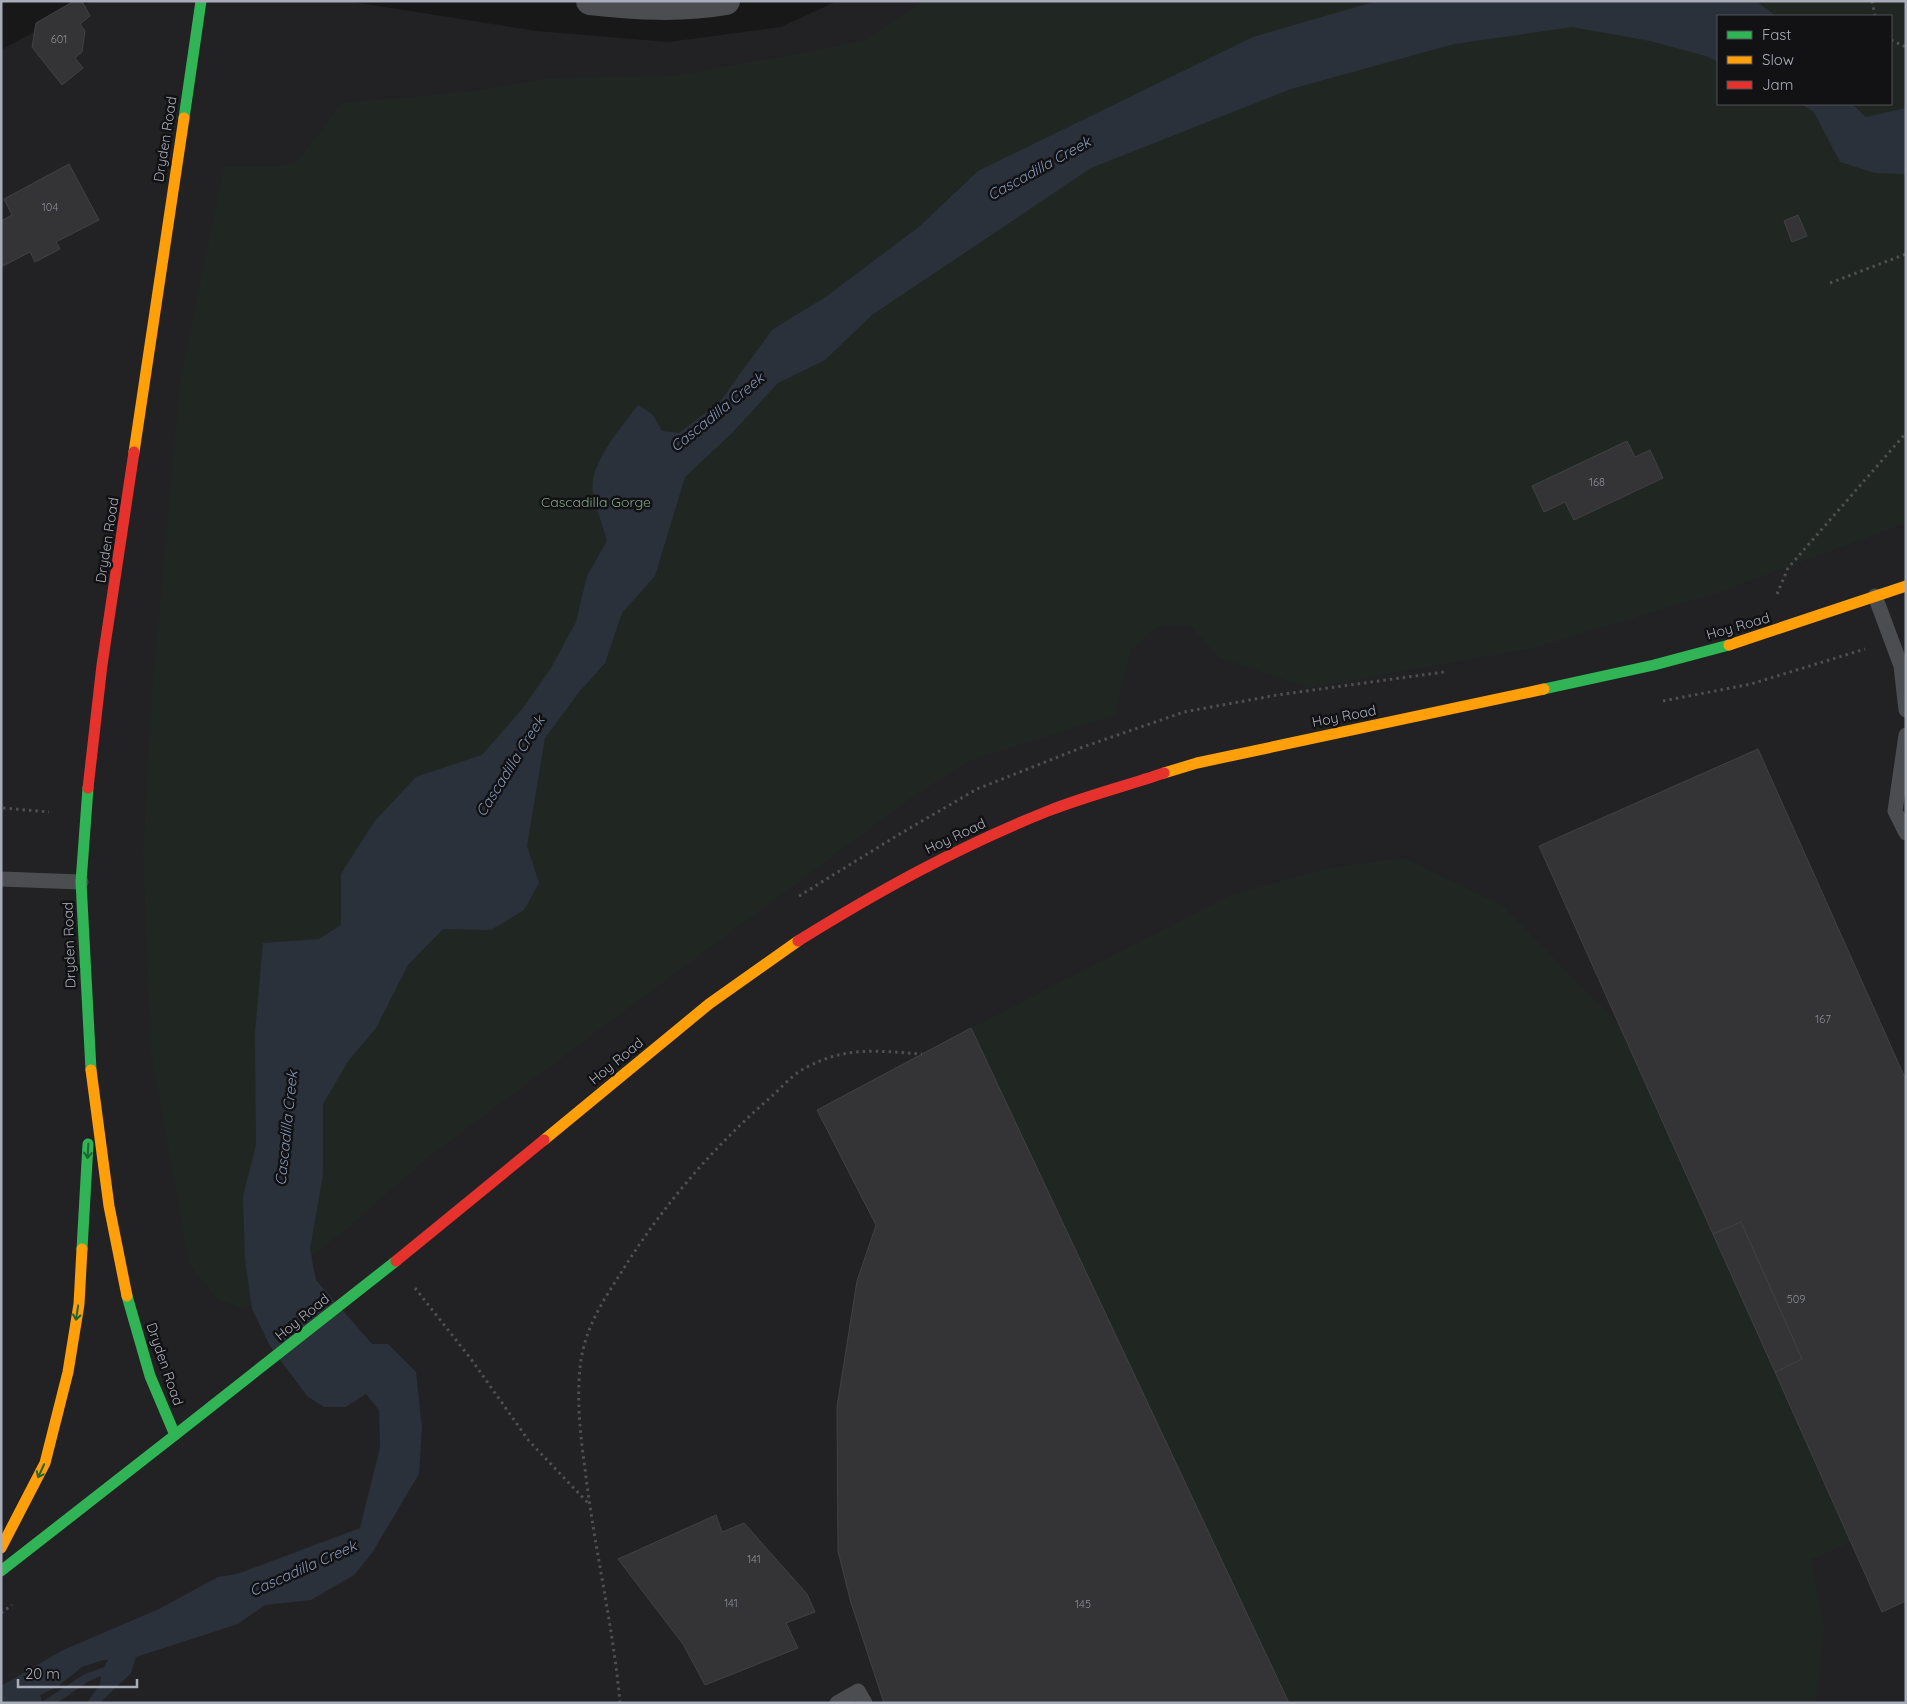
<svg xmlns="http://www.w3.org/2000/svg" width="1907" height="1704" viewBox="0 0 1907 1704" font-family="Quicksand,sans-serif">
<style>
.built{fill:#222224;fill-rule:evenodd}
.green{fill:#202722;fill-rule:evenodd}
.water{fill:#2b313a;fill-rule:evenodd}
.building{fill:#343436;stroke:#414144}
.lines{fill:none;stroke-linecap:round;stroke-linejoin:round}
.path{stroke:#4e4e53;stroke-width:3;stroke-dasharray:2.5 4;stroke-linecap:butt}
.lane{stroke:#4c4d51;stroke-width:15}
.street{stroke:#4c4d51;stroke-width:28}
.fast{stroke:#30b455;stroke-width:11}
.slow{stroke:#ff9f0a;stroke-width:11}
.jam{stroke:#e5322d;stroke-width:11}
.oneway{stroke:#216334}
.labels{text-anchor:middle;dominant-baseline:central;stroke-width:5;stroke-linejoin:round;paint-order:stroke}
.number-label{font-size:11px;fill:#8c8e98}
.street-label{font-size:14px;fill:#a9acb9;stroke:#121214}
.park-label{font-size:14px;fill:#80a488;stroke:#121214}
.water-label{font-size:15px;font-style:italic;fill:#8094b4;stroke:#121214}
</style>
<rect width="100%" height="100%" fill="#181818"/>
<path class="built" d="M91 1H347L536 31 668 42 781 27 837 1H1906V1703H1V50ZM1718 16H1891V104H1718Z"/>
<g class="green">
<path d="M924 1H1906V523L1720 592 1529 649 1309 688 1220 658 1190 626H1158L1131 650 1115 715 968 761 908 800 427 1158 351 1225 245 1310 217 1299 189 1263 151 1052 143 854 152 693 180 384 224 167H273L297 162 342 103 475 91 551 78 672 76 814 51 864 40ZM1718 16H1891V104H1718Z"/>
<path d="M1404 858 1503 906 1621 1027 1713 1234 1741 1222 1775 1372 1851 1542 1811 1560 1824 1627 1816 1703H884L851 1603 838 1551 837 1407 857 1281 876 1225 817 1110 971 1028 1231 895 1329 868Z"/>
</g>
<g class="water">
<path d="M1377 1H1756L1776 16H1718V62L1706 56 1650 41 1572 27 1454 44 1291 89 1091 168 872 315 825 360 778 383 731 434 685 477 655 576 622 613 605 663 579 692 545 738 527 846 539 883 524 910 491 930 443 929 408 965 376 1028 349 1060 323 1104V1175L310 1249 316 1280 372 1344H388L416 1372 422 1428 419 1474 372 1553 354 1575 311 1600 265 1605 238 1624 136 1657 131 1673 100 1703H87L100 1684 101 1676 89 1681 57 1703H1V1686L63 1650 159 1609 218 1577 237 1574 360 1528 380 1448 379 1410 366 1394 346 1407H324L307 1396 270 1346 252 1309 245 1259 243 1196 256 1145 255 1033 263 943 319 939 341 925V874L374 822 416 777 482 755 523 708 551 668 576 622 587 576 607 541C603 525 596 509 593 493 588 464 622 427 638 405L652 414 662 431 679 433 719 403 772 330 827 296 920 226 978 171 1253 37ZM103 1660H108L104 1667 83 1675 42 1702 40 1695 57 1687 82 1667Z"/>
<path d="M1801 104H1852L1866 117 1906 108V174L1875 173 1840 162 1814 112Z"/>
</g>
<g class="building">
<path d="M74 1H82L90 16 80 24 85 31 82 52 75 58 83 68 62 85 32 47 36 23Z"/>
<path d="M69 164 99 220 56 242 60 249 35 262 30 252 3 266 1 261V221L12 215 4 199Z"/>
<path d="M1798 215 1807 236 1792 242 1784 221Z"/>
<path d="M1627 441 1635 457 1650 450 1663 478 1574 520 1565 502 1544 512 1532 486Z"/>
<path d="M1758 749 1906 1080V1601L1882 1612 1775 1372 1802 1359 1741 1222 1713 1234 1539 846Z"/>
<path d="M971 1028 1289 1703H884L851 1603 838 1551 837 1407 857 1281 876 1225 817 1110Z"/>
<path d="M1741 1222 1802 1359 1775 1372 1713 1234Z"/>
<path d="M716 1515 722 1532 744 1523 807 1594 815 1612 786 1623 798 1648 705 1685 683 1644 618 1559Z"/>
</g>
<g class="lines">
<g class="path">
<path d="M1872 1 1875 16"/>
<path d="M1891 40 1906 47"/>
<path d="M1830 283 1906 254"/>
<path d="M1777 594 1788 568 1906 433"/>
<path d="M1663 701 1751 684 1865 649"/>
<path d="M3 808 49 812"/>
<path d="M799 896 898 835 977 789 1083 747 1184 712 1277 695 1444 672"/>
<path d="M415 1288 471 1359 529 1441 588 1503"/>
<path d="M1 1613 12 1605"/>
<path d="M620 1703C613 1624 594 1547 585 1469 580 1433 576 1396 581 1360 586 1328 602 1302 619 1276 660 1209 712 1148 771 1097 782 1087 794 1073 807 1067 847 1046 878 1051 922 1054"/>
</g>
<g class="lane">
<path d="M1875 596 1901 666 1906 710"/>
<path d="M1906 735 1895 811 1906 833"/>
<path d="M1 879 81 882"/>
<path d="M837 1703 858 1691 865 1703"/>
</g>
<path class="street" d="M590 1C636 6 680 9 726 1"/>
<g class="fast">
<path d="M184 118 201 1"/>
<path d="M1544 689 1654 665 1729 645"/>
<path d="M88 788 81 882 91 1070"/>
<path d="M82 1249 88 1144"/>
<path d="M175 1435 396 1261"/>
<path d="M1 1571 175 1435 150 1376 127 1296"/>
</g>
<g class="slow">
<path d="M134 452 184 118"/>
<path d="M1729 645 1906 586"/>
<path d="M1164 773 1197 763 1544 689"/>
<path d="M91 1070 109 1206 127 1296"/>
<path d="M544 1140 709 1004 798 941"/>
<path d="M1 1548 45 1463 68 1372 79 1304 82 1249"/>
</g>
<g class="jam">
<path d="M88 788 102 665 134 452"/>
<path d="M798 941C880 890 958 847 1048 811 1086 796 1126 786 1164 773"/>
<path d="M396 1261 544 1140"/>
</g>
</g>
<defs><path id="oneway-shaft" d="M-6 0H5M1.5-3L5.5 0L1.5 3" fill="none" stroke-width="1.6" stroke-linecap="round" stroke-linejoin="round" transform="scale(1.25)"/></defs>
<g class="oneway">
<use href="#oneway-shaft" transform="translate(88 1151) rotate(93)"/>
<use href="#oneway-shaft" transform="translate(77 1313) rotate(99)"/>
<use href="#oneway-shaft" transform="translate(41 1471) rotate(115)"/>
</g>
<g class="labels">
<g class="number-label">
<text x="59" y="39">601</text>
<text x="50" y="207">104</text>
<text x="1597" y="482">168</text>
<text x="1823" y="1019">167</text>
<text x="1796" y="1299">509</text>
<text x="754" y="1559">141</text>
<text x="731" y="1603">141</text>
<text x="1083" y="1604">145</text>
</g>
<g class="street-label">
<text transform="translate(165 139) rotate(-81)">Dryden Road</text>
<text transform="translate(107 540) rotate(-81)">Dryden Road</text>
<text transform="translate(1738 626) rotate(-16)">Hoy Road</text>
<text transform="translate(1344 716) rotate(-11)">Hoy Road</text>
<text transform="translate(955 836) rotate(-25)">Hoy Road</text>
<text transform="translate(69 945) rotate(-92)">Dryden Road</text>
<text transform="translate(616 1061) rotate(-39)">Hoy Road</text>
<text transform="translate(302 1317) rotate(-39)">Hoy Road</text>
<text transform="translate(165 1364) rotate(71)">Dryden Road</text>
</g>
<g class="park-label">
<text x="596" y="502">Cascadilla Gorge</text>
</g>
<g class="water-label">
<text transform="translate(1039 168) rotate(-29)">Cascadilla Creek</text>
<text transform="translate(717 412) rotate(-39)">Cascadilla Creek</text>
<text transform="translate(510 766) rotate(-58)">Cascadilla Creek</text>
<text transform="translate(286 1128) rotate(-84)">Cascadilla Creek</text>
<text transform="translate(303 1568) rotate(-24)">Cascadilla Creek</text>
</g>
</g>
<rect width="1907" height="1704" fill="none" stroke="#a9acb9" stroke-width="5"/>
<rect x="1717" y="15" width="175" height="90" fill="#121214" stroke="#4e5056"/>
<rect x="1727" y="31" width="25" height="8" fill="#30b455" stroke="#4e5056"/>
<text x="1762" y="40" font-size="15" fill="#a9acb9">Fast</text>
<rect x="1727" y="56" width="25" height="8" fill="#ff9f0a" stroke="#4e5056"/>
<text x="1762" y="65" font-size="15" fill="#a9acb9">Slow</text>
<rect x="1727" y="81" width="25" height="8" fill="#e5322d" stroke="#4e5056"/>
<text x="1762" y="90" font-size="15" fill="#a9acb9">Jam</text>
<path d="M18 1679v8h119v-8" fill="none" stroke="#a9acb9" stroke-width="2.5"/>
<text x="25" y="1679" font-size="15" fill="#a9acb9" stroke="#121214" stroke-width="4" paint-order="stroke">20 m</text>
</svg>
